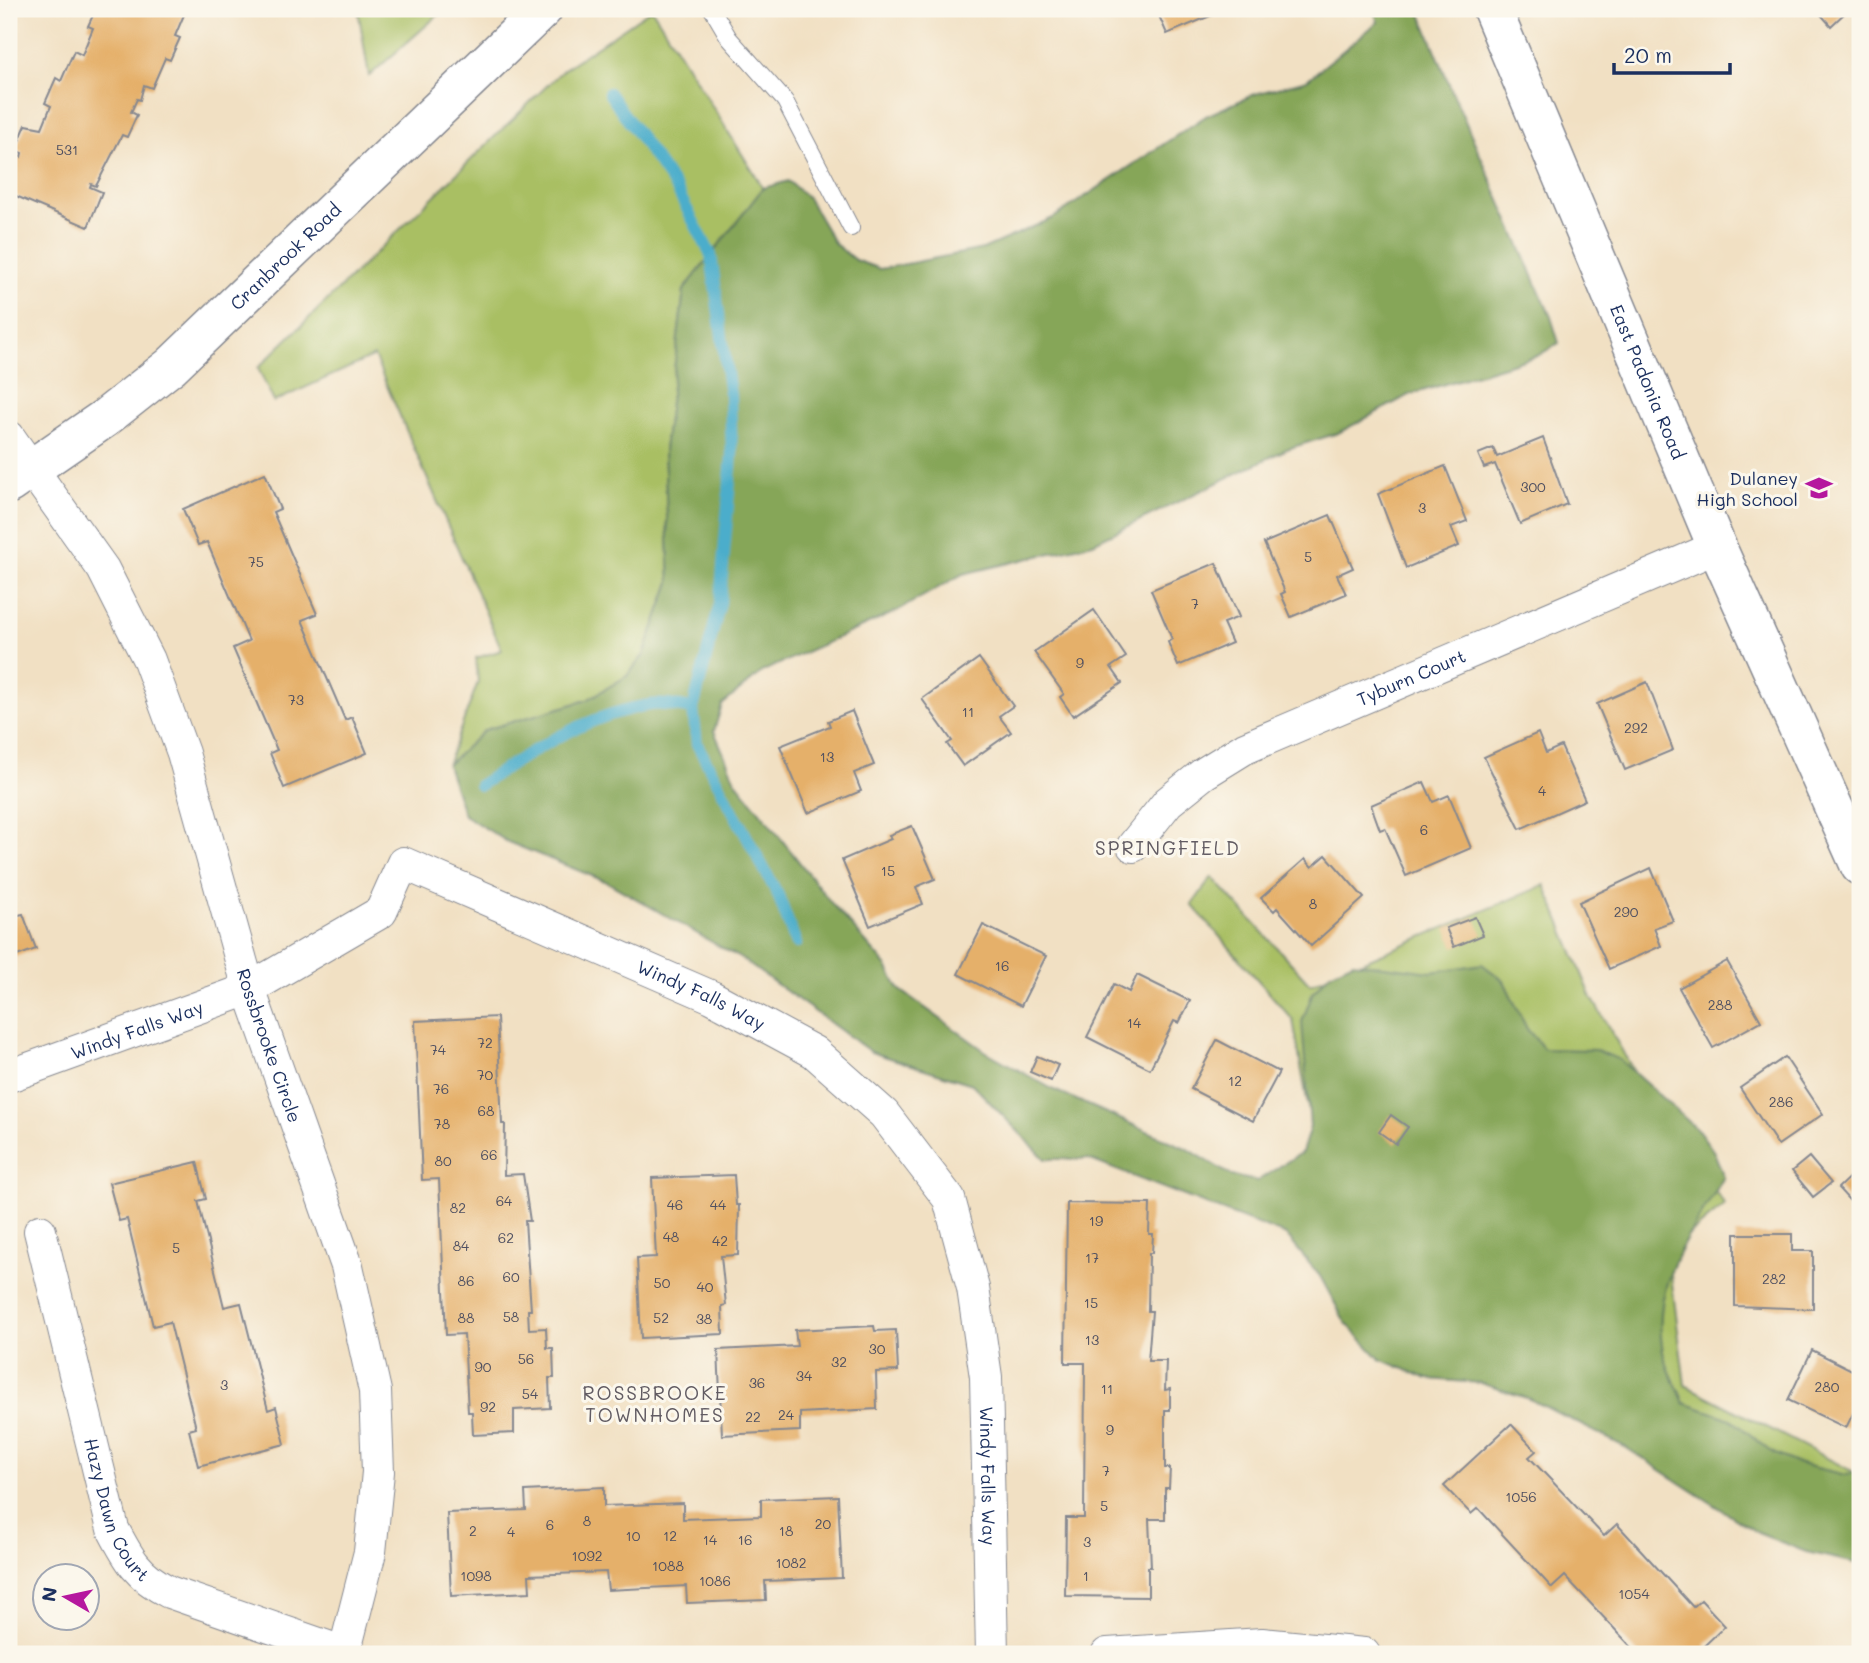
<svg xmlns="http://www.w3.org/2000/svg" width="1869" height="1663" viewBox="0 0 1869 1663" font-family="Mali,sans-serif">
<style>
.green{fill:#a9bf63;stroke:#627760;stroke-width:2}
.forest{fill:#86a659;stroke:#506a5c;stroke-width:2}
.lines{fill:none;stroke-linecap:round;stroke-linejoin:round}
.stream{stroke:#4cadcb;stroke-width:12}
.building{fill:#e5b06b}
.service-casing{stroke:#868890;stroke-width:18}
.minor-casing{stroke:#868890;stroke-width:34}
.tertiary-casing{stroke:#868890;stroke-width:41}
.service{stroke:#fff;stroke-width:16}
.minor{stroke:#fff;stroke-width:32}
.tertiary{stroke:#fff;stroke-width:38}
.labels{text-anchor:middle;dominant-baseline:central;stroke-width:6;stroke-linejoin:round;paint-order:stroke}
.number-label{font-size:14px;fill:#4e4f61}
.street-label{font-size:18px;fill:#1b2f5e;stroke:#fbf7ec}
.poi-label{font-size:18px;fill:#1b2f5e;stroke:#fbf7ec;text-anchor:end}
.neighbourhood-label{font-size:19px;letter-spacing:2px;fill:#625c63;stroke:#fbf7ec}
</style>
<rect width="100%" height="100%" fill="#fbf7ec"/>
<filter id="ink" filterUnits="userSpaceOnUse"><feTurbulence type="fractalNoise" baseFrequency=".0143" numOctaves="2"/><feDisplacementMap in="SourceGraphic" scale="14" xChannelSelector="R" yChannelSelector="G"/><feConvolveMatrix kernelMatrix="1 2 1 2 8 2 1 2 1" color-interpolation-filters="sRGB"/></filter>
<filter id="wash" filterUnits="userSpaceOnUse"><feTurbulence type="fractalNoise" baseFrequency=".00686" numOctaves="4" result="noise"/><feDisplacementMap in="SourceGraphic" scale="28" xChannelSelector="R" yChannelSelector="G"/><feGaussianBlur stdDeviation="1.57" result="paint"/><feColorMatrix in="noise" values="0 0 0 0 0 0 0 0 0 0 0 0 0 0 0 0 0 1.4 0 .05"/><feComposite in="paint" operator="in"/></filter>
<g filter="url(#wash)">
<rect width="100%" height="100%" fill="#f1e0c3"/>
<g class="green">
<path d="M358 9H445L369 76Z"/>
<path d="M652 9 763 188 684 290 664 450 670 582 644 655 627 676 587 700 485 730 447 765 478 682 476 658 502 650 374 356 274 402 258 368 564 69Z"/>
<path d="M1212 877 1310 984 1545 885 1592 998 1653 1105 1725 1205 1668 1252 1685 1385 1860 1475V1499L1329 1228 1293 1020 1192 905Z"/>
</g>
<path class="forest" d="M1373 9H1419L1452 91 1551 317 1559 343 1537 356 1409 395 1338 433 1287 449 1093 543 963 574 893 613 763 671 722 705 714 731 735 780 833 905 886 965 899 989 985 1051 1054 1090 1188 1149 1232 1176 1257 1181 1302 1152 1310 1127 1302 1022 1313 992 1330 973 1353 962 1431 972 1482 964 1504 981 1527 1029 1544 1049 1596 1050 1620 1060 1699 1131 1714 1152 1724 1177C1690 1236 1650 1280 1663 1352 1667 1369 1678 1387 1684 1403L1731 1419 1773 1453 1796 1463 1846 1475 1860 1472V1564L1806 1552 1758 1533 1625 1447 1530 1399 1480 1383 1428 1379 1380 1359 1345 1322 1320 1276 1286 1235 1088 1159H1045L972 1084 871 1052 743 960 607 882 508 842 464 815 447 765 485 730 587 700 627 676 644 655 670 582 664 450 684 290 763 188 788 181 808 198 835 244 855 260 880 269 983 249 1053 218 1206 116 1255 94 1307 80 1378 22Z"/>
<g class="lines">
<g class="stream">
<path d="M609 93 676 188 711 255 730 395 732 455 720 603 693 709 697 744 778 895 796 943"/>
<path d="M480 785C533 750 586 715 650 705 663 703 680 707 693 709"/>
</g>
</g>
<g id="blocks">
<g class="building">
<path d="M96 9 186 10 175 36 180 38 170 60 165 58 152 88 144 85 140 100 137 99 131 112 137 115 127 137 122 135 96 186 91 184 90 187 102 192 88 227 9 193V151L21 157 22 153 15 150 26 125 42 128 51 106 45 103 56 78 61 81 74 51 82 55 93 28 88 26Z"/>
<path d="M1156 9H1227L1167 34Z"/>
<path d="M1816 9H1849L1831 26Z"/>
<path d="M1543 438 1567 504 1520 524 1495 464 1484 468 1478 454 1493 448 1497 457Z"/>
<path d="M1445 466 1467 521 1451 527 1459 546 1406 568 1378 494Z"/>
<path d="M265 473 280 509 273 512 317 614 302 620 345 720 352 717 367 753 284 788 270 753 277 750 233 648 249 641 207 542 198 545 183 509Z"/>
<path d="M1330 515 1353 568 1337 575 1346 594 1291 617 1281 594 1285 592 1264 543Z"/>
<path d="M1216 563 1239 617 1223 623 1232 643 1178 666 1168 642 1172 639 1151 590Z"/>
<path d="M1094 610 1126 657 1111 667 1122 683 1073 716 1060 697 1064 694 1034 652Z"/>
<path d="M979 658 1013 706 999 716 1011 732 963 766 947 744 952 741 922 699Z"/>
<path d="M1647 682 1673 750 1625 770 1597 704Z"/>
<path d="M852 711 874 765 854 773 861 791 808 813 780 746 830 726 828 721Z"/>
<path d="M1538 733 1546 753 1561 746 1585 800 1520 829 1484 757Z"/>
<path d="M1424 782 1433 802 1449 795 1471 848 1406 876 1385 828 1380 830 1371 805Z"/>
<path d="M912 826 935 879 916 887 923 904 870 926 842 860 891 839 889 835Z"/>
<path d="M1326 855 1364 898 1311 946 1277 908 1274 911 1261 898 1305 859 1312 867Z"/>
<path d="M1651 868 1673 921 1654 928 1661 946 1609 969 1579 902Z"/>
<path d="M9 902 14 916 23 914 36 949 9 959Z"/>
<path d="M1475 917 1483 935 1454 947 1446 928Z"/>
<path d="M983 925 1046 956 1021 1006 958 974Z"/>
<path d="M1727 961 1761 1021 1713 1048 1679 988Z"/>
<path d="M1137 975 1190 1001 1179 1023 1174 1021 1150 1069 1087 1037 1114 984 1129 992Z"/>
<path d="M497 1017 502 1124H505L504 1175 523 1174 530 1221H525L531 1310H528L529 1329 546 1328 547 1348H553L554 1378H549L550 1408 514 1410V1433L473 1435 472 1412H468L464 1334 446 1335 439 1179 422 1180 415 1021Z"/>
<path d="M1217 1040 1279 1072 1253 1121 1191 1089Z"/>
<path d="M1037 1056 1058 1065 1051 1081 1030 1072Z"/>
<path d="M1785 1057 1823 1114 1778 1145 1740 1088Z"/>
<path d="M1391 1115 1408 1127 1396 1144 1379 1132Z"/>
<path d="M1809 1157 1831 1183 1813 1197 1792 1171Z"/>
<path d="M197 1162 206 1199 198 1201 224 1307 241 1303 268 1410 276 1407 285 1444 198 1466 189 1430 196 1428 170 1322 153 1326 127 1219 119 1221 109 1183Z"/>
<path d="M1860 1167V1212L1838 1188Z"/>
<path d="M734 1175 736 1205H739L738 1255 721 1256 726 1305 722 1306 723 1334 641 1338 637 1258 656 1257 652 1178Z"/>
<path d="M1067 1203 1150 1204 1149 1234H1153L1152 1253H1149L1148 1311H1152L1148 1361H1166L1165 1390 1170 1389V1410H1165V1468H1170L1169 1488H1165V1519H1149L1151 1567H1148V1597L1065 1596 1066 1518H1084L1085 1363H1065Z"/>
<path d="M1735 1234H1792V1251H1813V1309L1735 1306Z"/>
<path d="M874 1326 875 1331 896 1330 898 1371 876 1372 877 1409 800 1413V1431L722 1435 718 1350 797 1346 795 1330Z"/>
<path d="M1812 1350 1860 1374V1399L1846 1428 1788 1400Z"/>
<path d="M1511 1424 1536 1451 1529 1457 1604 1536 1617 1524 1693 1607 1701 1600 1725 1626 1705 1645 1709 1649 1703 1654H1638L1565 1576 1552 1588 1478 1508 1471 1514 1444 1486Z"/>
<path d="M604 1487V1506L683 1503V1519L761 1516V1499L838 1496 842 1578 765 1581 766 1600 687 1603 686 1586 608 1590 606 1572 529 1575 530 1592 451 1596 447 1513 526 1510 525 1491Z"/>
</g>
</g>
</g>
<g filter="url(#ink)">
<use href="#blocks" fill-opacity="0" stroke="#868890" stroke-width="2"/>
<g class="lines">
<defs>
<path id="service" d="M712 9 729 38 785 101 851 228"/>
<g id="minor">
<path id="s1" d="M9 437 103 569 149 660 183 753 249 989 347 1266 375 1391 378 1472 370 1552 344 1654"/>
<path id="s2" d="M1133 846 1168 802 1203 774 1245 748 1717 547"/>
<path id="s3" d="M9 1076 249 989 381 912 403 863 712 997 814 1052 884 1114 949 1199 973 1288 986 1377 992 1654"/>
<path id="s4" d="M40 1231 113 1529C129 1560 138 1576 169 1592L348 1654"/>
<path d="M1107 1654 1262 1644 1364 1654"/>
</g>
<g id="tertiary">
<path id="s5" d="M1492 9 1717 547 1860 866"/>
<path id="s6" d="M9 484 105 418 171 366 543 9"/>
</g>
</defs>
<use href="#service" class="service-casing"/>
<use href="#minor" class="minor-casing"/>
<use href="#tertiary" class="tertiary-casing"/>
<use href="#service" class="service"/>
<use href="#minor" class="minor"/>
<use href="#tertiary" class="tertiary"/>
</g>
</g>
<defs>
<symbol id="school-bare" viewBox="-9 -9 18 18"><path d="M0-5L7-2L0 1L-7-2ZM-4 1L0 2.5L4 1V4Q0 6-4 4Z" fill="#b5179e" stroke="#fbf7ec" stroke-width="2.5" paint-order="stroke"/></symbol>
</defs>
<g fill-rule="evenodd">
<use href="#school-bare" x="1800" y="469" width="38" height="38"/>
</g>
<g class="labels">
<g class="number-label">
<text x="67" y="149">531</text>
<text x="1533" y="486">300</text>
<text x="1422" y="507">3</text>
<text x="1308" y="556">5</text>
<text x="256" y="561">75</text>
<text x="1195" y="603">7</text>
<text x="1080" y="662">9</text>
<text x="296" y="699">73</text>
<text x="968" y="711">11</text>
<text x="1636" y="727">292</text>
<text x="827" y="756">13</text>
<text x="1542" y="790">4</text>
<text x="1424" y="829">6</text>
<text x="888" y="870">15</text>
<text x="1313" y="903">8</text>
<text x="1626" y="911">290</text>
<text x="1002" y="965">16</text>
<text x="1720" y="1004">288</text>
<text x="1134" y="1022">14</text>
<text x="485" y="1042">72</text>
<text x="438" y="1049">74</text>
<text x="485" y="1074">70</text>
<text x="1235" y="1080">12</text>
<text x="441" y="1088">76</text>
<text x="1781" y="1101">286</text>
<text x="486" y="1110">68</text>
<text x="442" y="1123">78</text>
<text x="489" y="1154">66</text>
<text x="443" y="1160">80</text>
<text x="504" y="1200">64</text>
<text x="675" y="1204">46</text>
<text x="718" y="1204">44</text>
<text x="458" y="1207">82</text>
<text x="1096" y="1220">19</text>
<text x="671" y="1236">48</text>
<text x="506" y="1237">62</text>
<text x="720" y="1240">42</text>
<text x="461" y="1245">84</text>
<text x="176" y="1247">5</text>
<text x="1092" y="1257">17</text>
<text x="511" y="1276">60</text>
<text x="1774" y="1278">282</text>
<text x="466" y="1280">86</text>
<text x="662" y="1282">50</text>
<text x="705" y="1286">40</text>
<text x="1091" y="1302">15</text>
<text x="511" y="1316">58</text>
<text x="466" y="1317">88</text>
<text x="661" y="1317">52</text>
<text x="704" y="1318">38</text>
<text x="1092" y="1339">13</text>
<text x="877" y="1348">30</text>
<text x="526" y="1358">56</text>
<text x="839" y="1361">32</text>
<text x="483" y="1366">90</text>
<text x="804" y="1375">34</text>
<text x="757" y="1382">36</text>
<text x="224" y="1384">3</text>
<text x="1827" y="1386">280</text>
<text x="1107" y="1388">11</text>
<text x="530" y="1393">54</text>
<text x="488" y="1406">92</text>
<text x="786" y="1414">24</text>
<text x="753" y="1416">22</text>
<text x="1110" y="1429">9</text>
<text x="1106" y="1470">7</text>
<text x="1521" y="1496">1056</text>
<text x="1104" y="1505">5</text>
<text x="587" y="1520">8</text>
<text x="823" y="1523">20</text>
<text x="550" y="1524">6</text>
<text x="473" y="1530">2</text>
<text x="786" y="1530">18</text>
<text x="511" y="1531">4</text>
<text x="633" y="1535">10</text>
<text x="670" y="1535">12</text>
<text x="710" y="1539">14</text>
<text x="745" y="1539">16</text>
<text x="1087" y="1541">3</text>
<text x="587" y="1555">1092</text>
<text x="791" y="1562">1082</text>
<text x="668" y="1565">1088</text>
<text x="476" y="1575">1098</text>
<text x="1086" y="1575">1</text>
<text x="715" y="1580">1086</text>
<text x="1634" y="1593">1054</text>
</g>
<g class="street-label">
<text stroke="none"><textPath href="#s6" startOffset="359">Cranbrook Road</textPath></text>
<text stroke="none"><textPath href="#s5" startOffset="404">East Padonia Road</textPath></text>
<text stroke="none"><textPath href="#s2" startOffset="331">Tyburn Court</textPath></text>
<text stroke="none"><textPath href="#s3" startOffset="788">Windy Falls Way</textPath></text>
<text stroke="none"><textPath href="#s3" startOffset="136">Windy Falls Way</textPath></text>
<text stroke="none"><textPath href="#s1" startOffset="668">Rossbrooke Circle</textPath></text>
<text stroke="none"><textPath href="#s3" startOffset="1396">Windy Falls Way</textPath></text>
<text stroke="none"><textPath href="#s4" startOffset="290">Hazy Dawn Court</textPath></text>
</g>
<g class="poi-label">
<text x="1798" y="478">Dulaney<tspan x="1798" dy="21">High School</tspan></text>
</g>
<g class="neighbourhood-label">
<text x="1168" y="847">SPRINGFIELD</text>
<text x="655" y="1392">ROSSBROOKE<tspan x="655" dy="22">TOWNHOMES</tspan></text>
</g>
</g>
<rect width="1869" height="1663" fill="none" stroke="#fbf7ec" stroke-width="35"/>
<g transform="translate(66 1597) rotate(279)"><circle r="33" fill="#fbf7ec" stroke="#a1a7b3" stroke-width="2"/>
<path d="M0-5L12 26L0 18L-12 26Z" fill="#b5179e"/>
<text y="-10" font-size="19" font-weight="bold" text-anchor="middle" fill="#1b2f5e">N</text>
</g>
<path d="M1614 63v10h116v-10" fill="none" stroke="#1b2f5e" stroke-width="3.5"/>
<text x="1624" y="63" font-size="21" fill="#1b2f5e" stroke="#fbf7ec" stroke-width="5" paint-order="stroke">20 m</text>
</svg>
